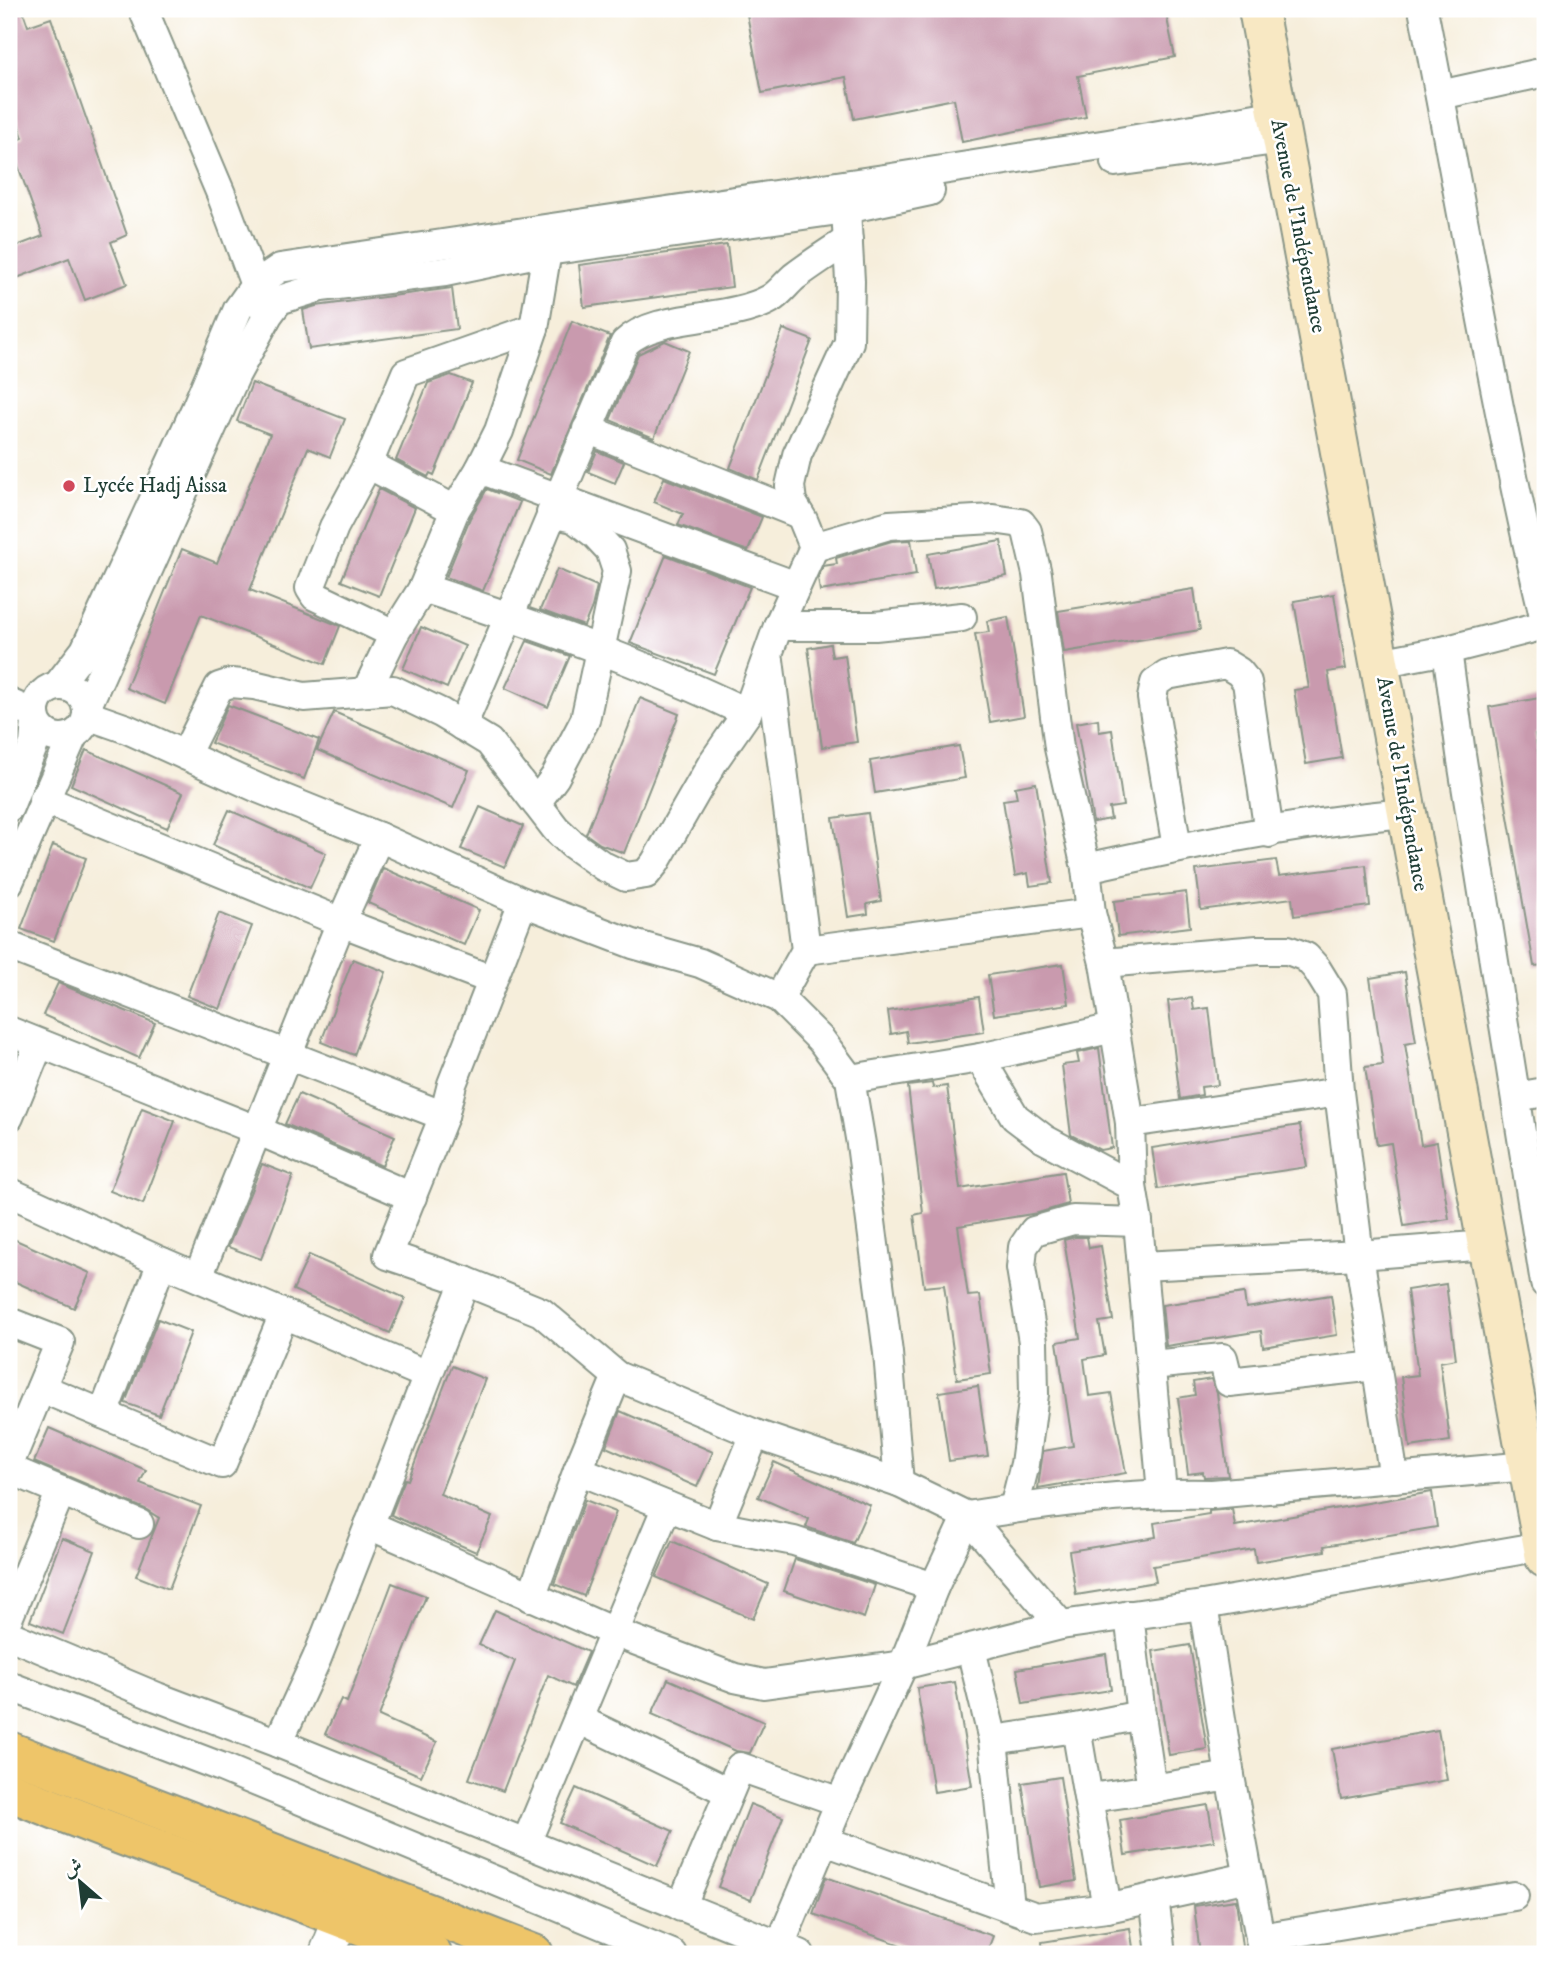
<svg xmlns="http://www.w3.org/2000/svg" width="1554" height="1963" viewBox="0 0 1554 1963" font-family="'IM FELL DW Pica',Amiri,serif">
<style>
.building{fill:#c99aae}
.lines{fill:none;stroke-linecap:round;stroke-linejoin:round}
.minor-casing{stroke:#8a9688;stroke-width:32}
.tertiary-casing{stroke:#8a9688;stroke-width:38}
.secondary-casing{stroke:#8a9688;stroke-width:42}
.trunk-casing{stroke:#8a9688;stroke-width:42}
.minor{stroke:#fff;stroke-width:28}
.tertiary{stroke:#fff;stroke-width:35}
.secondary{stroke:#f8e8c3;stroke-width:38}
.trunk{stroke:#eec569;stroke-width:38}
.poi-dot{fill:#d1495b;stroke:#fff;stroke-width:2.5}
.labels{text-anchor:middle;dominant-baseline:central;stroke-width:5;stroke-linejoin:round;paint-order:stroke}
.street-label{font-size:21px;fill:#1f3d34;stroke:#fff}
.poi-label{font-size:21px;fill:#1f3d34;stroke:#fff;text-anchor:start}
</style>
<rect width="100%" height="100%" fill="#fff"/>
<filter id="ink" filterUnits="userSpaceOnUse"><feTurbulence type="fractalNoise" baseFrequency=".0143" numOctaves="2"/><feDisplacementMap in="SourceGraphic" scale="14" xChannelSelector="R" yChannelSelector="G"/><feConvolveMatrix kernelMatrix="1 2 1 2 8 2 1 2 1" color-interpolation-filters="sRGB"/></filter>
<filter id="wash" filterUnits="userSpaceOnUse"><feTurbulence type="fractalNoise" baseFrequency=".00686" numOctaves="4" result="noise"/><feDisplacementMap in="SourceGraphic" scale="28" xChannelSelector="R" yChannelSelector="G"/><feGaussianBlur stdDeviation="1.57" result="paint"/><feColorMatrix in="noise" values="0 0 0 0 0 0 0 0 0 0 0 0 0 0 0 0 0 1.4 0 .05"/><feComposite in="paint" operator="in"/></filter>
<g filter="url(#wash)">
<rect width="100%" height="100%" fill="#f6eedb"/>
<g id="blocks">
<g class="building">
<path d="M9 9H22L28 26 51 18 127 235 111 242 127 284 85 300 69 258 9 281V249L43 236 10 143 23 138 9 97Z"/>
<path d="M746 9H1165L1175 57 1078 76 1086 117 962 142 954 99 854 119 846 77 762 93Z"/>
<path d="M727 245 732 287 584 307 579 265Z"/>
<path d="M452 288 457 329 309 349 303 310 316 306Z"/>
<path d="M572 321 610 336 551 474 517 460Z"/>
<path d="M783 329 812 340 758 480 730 468Z"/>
<path d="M665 341 689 351 654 438 610 420 638 354Z"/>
<path d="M451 375 472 383 434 475 430 473 428 477 396 460 428 383Z"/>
<path d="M252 383 345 419 330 457 308 448 250 590 340 626 325 664 201 615 165 704 126 688 182 549 217 563 270 434 237 421Z"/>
<path d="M597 451 624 462 615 483 588 472Z"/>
<path d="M664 478 762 517 748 551 678 525 683 514 654 502Z"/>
<path d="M379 489 415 508 379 596 341 581Z"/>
<path d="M487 489 520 502 483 591 446 577 470 518Z"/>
<path d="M911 540 916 575 820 591 818 578 823 566 837 564 836 558 892 541Z"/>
<path d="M1001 541 1007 576 934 589 928 554Z"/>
<path d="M666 555 750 587 714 674 630 643Z"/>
<path d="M557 569 597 586 592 607 584 626 540 610Z"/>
<path d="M1194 589 1200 630 1064 652 1058 611Z"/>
<path d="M1334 594 1346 669 1328 672 1342 758 1306 764 1294 690 1309 688 1294 601Z"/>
<path d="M1008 617 1024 716 990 722 975 634 989 632 987 621Z"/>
<path d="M421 627 465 646 447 688 403 669Z"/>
<path d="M527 641 570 656 548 707 505 688Z"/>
<path d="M830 644 832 657 845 655 857 742 822 747 808 648Z"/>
<path d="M1545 697V732L1535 734 1545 794V965L1534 966 1489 707Z"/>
<path d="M640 698 679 714 624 853 600 844 586 834Z"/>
<path d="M228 705 319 740 304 779 211 743Z"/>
<path d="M334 712 469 770 453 808 317 750Z"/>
<path d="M1098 719 1099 732 1112 730 1123 806 1109 808 1111 819 1093 822 1076 723Z"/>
<path d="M959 746 965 778 875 793 870 761Z"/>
<path d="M86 750 183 793 167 828 71 785Z"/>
<path d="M1036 783 1052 883 1030 886 1028 873 1015 876 1003 800 1017 798 1015 787Z"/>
<path d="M480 807 523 826 505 867 461 849Z"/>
<path d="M229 810 326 853 310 888 213 845Z"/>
<path d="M868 813 881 901 867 904 868 914 848 917 833 818Z"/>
<path d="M53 845 86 858 54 941 21 929Z"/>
<path d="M1276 860 1279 876 1366 865 1370 906 1294 916 1292 898 1201 910 1196 870Z"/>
<path d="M383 868 479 910 464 945 368 903Z"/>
<path d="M1186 892 1190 927 1118 936 1114 901Z"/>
<path d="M219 913 252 926 220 1009 187 996Z"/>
<path d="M353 959 386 972 354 1055 321 1042Z"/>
<path d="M1063 964 1069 1004 994 1015 988 975Z"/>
<path d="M1405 972 1416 1042 1405 1044 1421 1145 1437 1142 1449 1219 1404 1226 1391 1143 1377 1145 1365 1067 1383 1065 1370 978Z"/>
<path d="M58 983 155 1023 139 1058 43 1015Z"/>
<path d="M979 997 984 1032 908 1043 906 1031 891 1034 888 1011Z"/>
<path d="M1192 998 1194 1010 1209 1008 1218 1085 1201 1087 1202 1095 1180 1099 1168 1001Z"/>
<path d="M1099 1048 1112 1148 1100 1150 1071 1135 1062 1065 1079 1063 1077 1053Z"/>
<path d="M932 1083 933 1088 947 1086 960 1189 1063 1172 1068 1204 1038 1213 958 1226 968 1296 980 1295 991 1374 957 1379 944 1285 924 1287 914 1215 923 1213 908 1086Z"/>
<path d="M299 1094 395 1136 382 1166 285 1124Z"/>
<path d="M142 1108 175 1121 143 1204 110 1191Z"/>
<path d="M1300 1125 1307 1167 1158 1189 1152 1148Z"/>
<path d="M262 1164 293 1176 261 1259 228 1247Z"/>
<path d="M9 1237 90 1273 74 1308 9 1279Z"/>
<path d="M1075 1237H1087L1089 1248 1101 1246 1113 1320 1099 1322 1105 1355 1084 1359 1089 1396 1111 1393 1126 1473 1038 1488 1043 1451 1073 1446 1057 1342 1080 1338 1064 1240Z"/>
<path d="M309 1255 405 1298 390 1333 293 1290Z"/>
<path d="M1446 1284 1456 1359 1440 1362 1450 1441 1410 1447 1401 1377 1418 1375 1407 1290Z"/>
<path d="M1244 1293 1246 1308 1331 1295 1337 1335 1263 1347 1261 1331 1166 1346 1162 1305Z"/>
<path d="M158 1319 191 1332 159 1415 125 1403Z"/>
<path d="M452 1366 485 1379 440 1494 492 1517 476 1552 391 1515 405 1479 408 1480Z"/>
<path d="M1211 1379 1217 1393 1228 1476 1204 1477 1203 1472 1188 1474 1178 1398 1195 1395 1193 1382Z"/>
<path d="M978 1386 988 1456 949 1461 939 1392Z"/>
<path d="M620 1411 713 1452 697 1487 606 1447Z"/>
<path d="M49 1428 146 1470 140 1483 201 1506 169 1589 136 1576 159 1518 145 1509 34 1462Z"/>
<path d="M774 1462 870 1505 853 1543 806 1527 809 1519 758 1497Z"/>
<path d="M1432 1492 1437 1527 1324 1546 1325 1551 1256 1562 1254 1549 1153 1566 1156 1582 1076 1595 1069 1551 1156 1537 1154 1523 1209 1514V1511L1232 1509 1235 1526Z"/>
<path d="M585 1500 616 1512 584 1596 554 1584Z"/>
<path d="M62 1538 95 1551 63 1634 30 1621Z"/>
<path d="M672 1541 768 1584 753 1619 656 1577Z"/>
<path d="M795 1559 875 1585 864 1618 784 1591Z"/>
<path d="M392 1583 426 1596 379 1716 437 1742 421 1776 325 1734 341 1699 347 1702Z"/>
<path d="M495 1610 588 1652 573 1687 548 1675 503 1791 469 1779 515 1661 479 1645Z"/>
<path d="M1190 1645 1207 1749 1169 1755 1153 1651Z"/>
<path d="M1106 1654 1111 1690 1023 1704 1017 1669Z"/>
<path d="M668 1679 764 1722 750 1753 736 1751 652 1714Z"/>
<path d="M955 1682 972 1786 934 1792 917 1688Z"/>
<path d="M1438 1730 1447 1780 1341 1799 1332 1749Z"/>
<path d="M1060 1777 1076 1881 1039 1887 1022 1783Z"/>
<path d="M576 1788 673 1831 657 1866 560 1823Z"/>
<path d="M750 1804 783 1817 751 1900 718 1887Z"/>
<path d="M1208 1805 1214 1841 1125 1855 1120 1820Z"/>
<path d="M826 1877 993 1936 986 1954H926L813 1914Z"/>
<path d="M1236 1900 1243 1954H1200L1194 1906Z"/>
<path d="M1130 1928 1134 1954H1043L1042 1942Z"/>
</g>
</g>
</g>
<g filter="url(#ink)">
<use href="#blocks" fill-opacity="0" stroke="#8a9688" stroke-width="2"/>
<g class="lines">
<defs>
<g id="minor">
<path d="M143 9 221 194 255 285 257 303"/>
<path d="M1423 9C1463 212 1497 418 1545 620"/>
<path d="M1440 95 1545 72"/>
<path d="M1115 162 1282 139"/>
<path d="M587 429 799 514"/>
<path d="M368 464 455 510"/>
<path d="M480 469 796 586"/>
<path d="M814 547 889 525 993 519 1021 523 1027 531 1037 574 1059 748 1086 868 1091 913 1104 963 1130 1123 1132 1186 1138 1222 1162 1493"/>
<path d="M423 588C533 624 643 662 747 713"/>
<path d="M778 626H875L962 617"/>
<path d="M394 634 315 596 310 588 334 527 368 464 406 373 534 328"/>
<path d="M1447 650 1461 754 1545 1283"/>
<path d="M769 660 806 950 779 998"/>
<path d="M1379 663 1447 650 1545 625"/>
<circle cx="61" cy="712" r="26"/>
<path d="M57 686 85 650 196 408 238 309 255 285 280 268 891 178 1108 144 1278 114"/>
<path d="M366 692 394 634 423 588 455 510 480 469 499 431 534 328 547 251"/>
<path d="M9 703 34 714"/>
<path d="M87 706 236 374 268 315 279 300 321 287 445 272 547 251 846 209 930 191"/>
<path d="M87 715 127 729 260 789 379 837 523 902 633 944 700 963 779 998 821 1040 850 1079 861 1144 888 1353 899 1483"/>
<path d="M462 726C518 599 569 470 625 343 656 313 729 322 770 299 779 294 786 284 794 277 811 264 830 252 848 240"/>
<path d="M185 755 219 687 231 683 254 685 304 697 393 690 441 713 489 742 556 829 572 844 603 866 626 877 646 874 655 863 713 762 747 713 778 626 814 547 803 520 792 502 790 486 797 455 849 342 850 281 846 209"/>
<path d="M43 799 341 922 492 980"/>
<path d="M536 803 555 777 585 720 617 571 610 550 595 534 574 518 551 513"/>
<path d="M9 807 34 744 36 722"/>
<path d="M1177 848 1152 698 1155 683 1167 675 1226 664 1239 672 1247 682 1269 833"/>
<path d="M1086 868C1191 845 1299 822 1407 813"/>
<path d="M9 882 73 736"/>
<path d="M523 902 452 1084 444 1116 388 1255 465 1281 541 1312 617 1376 755 1434 899 1483 967 1516 1061 1625"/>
<path d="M9 946 444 1116"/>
<path d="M806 950 1091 913"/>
<path d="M1104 963 1258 950H1288L1306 957 1316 968 1332 994 1339 1092 1359 1255 1394 1478"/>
<path d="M9 1031 259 1131 412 1197"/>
<path d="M980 1058 1015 1117 1044 1139 1132 1186"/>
<path d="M850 1079 980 1058 1114 1028"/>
<path d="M1516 1097 1545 1092"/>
<path d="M9 1117 39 1044"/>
<path d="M1130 1123 1339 1092"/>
<path d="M9 1192 162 1262 427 1375"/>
<path d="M1142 1266 1359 1255 1487 1245"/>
<path d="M198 1277 341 922 379 837"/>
<path d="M9 1322 60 1342 9 1464"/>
<path d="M1151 1365 1223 1358 1229 1382 1376 1366"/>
<path d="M41 1388 222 1464 284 1314"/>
<path d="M103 1414 162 1262"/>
<path d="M9 1469 139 1524"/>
<path d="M578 1470 717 1526 794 1541 934 1587"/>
<path d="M1014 1508 1025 1464 1034 1394 1033 1342 1021 1268 1023 1247 1034 1231 1073 1220 1138 1222"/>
<path d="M369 1525 616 1633 735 1678 764 1684 903 1665 1061 1625 1203 1605 1543 1546"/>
<path d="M717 1526 755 1434"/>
<path d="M531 1597 578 1470 617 1376"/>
<path d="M1203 1605 1230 1776 1263 1954"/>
<path d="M1129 1615 1141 1715"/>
<path d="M9 1616 61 1491"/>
<path d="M9 1635 157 1697 278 1743 800 1954"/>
<path d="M971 1649 993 1740 1010 1907"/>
<path d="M9 1686 221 1767 672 1954"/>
<path d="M578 1719 729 1792"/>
<path d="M1076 1728 1107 1908"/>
<path d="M993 1740 1076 1728 1141 1715 1152 1789 1230 1776"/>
<path d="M278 1743 317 1658 465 1281"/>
<path d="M1090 1798 1152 1789"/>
<path d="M825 1841 1036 1917 1107 1908 1248 1877"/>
<path d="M526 1843 667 1506"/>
<path d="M1154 1897 1161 1954"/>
<path d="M681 1907 740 1767 840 1802"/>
<path d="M1260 1938 1514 1896"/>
<path d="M780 1945 840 1802 903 1665 934 1587 967 1516C1048 1503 1130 1492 1212 1494L1528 1466"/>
</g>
<path id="tertiary" d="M327 1954 342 1917"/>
<path id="secondary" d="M1258 9 1545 1558"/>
<g id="trunk">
<path d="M9 1751 534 1954"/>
<path d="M9 1791C149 1849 293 1896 432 1954"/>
</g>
</defs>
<use href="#minor" class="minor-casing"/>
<use href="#tertiary" class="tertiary-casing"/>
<use href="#secondary" class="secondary-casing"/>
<use href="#trunk" class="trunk-casing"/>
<use href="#minor" class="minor"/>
<use href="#tertiary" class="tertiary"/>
<use href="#secondary" class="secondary"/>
<use href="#trunk" class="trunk"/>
</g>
</g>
<circle class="poi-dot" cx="69" cy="486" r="7"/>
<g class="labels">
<g class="street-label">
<text transform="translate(1298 226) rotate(79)">Avenue de l'Indépendance</text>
<text transform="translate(1402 784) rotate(80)">Avenue de l'Indépendance</text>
</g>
<g class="poi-label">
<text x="83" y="486">Lycée Hadj Aissa</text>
</g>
</g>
<rect width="1554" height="1963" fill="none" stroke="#fff" stroke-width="35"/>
<g transform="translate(80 1882) rotate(332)" stroke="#ffffff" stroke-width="5" paint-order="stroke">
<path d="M0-5L12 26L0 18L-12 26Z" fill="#1f3d34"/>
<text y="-10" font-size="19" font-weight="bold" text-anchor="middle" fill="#1f3d34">ش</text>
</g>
</svg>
